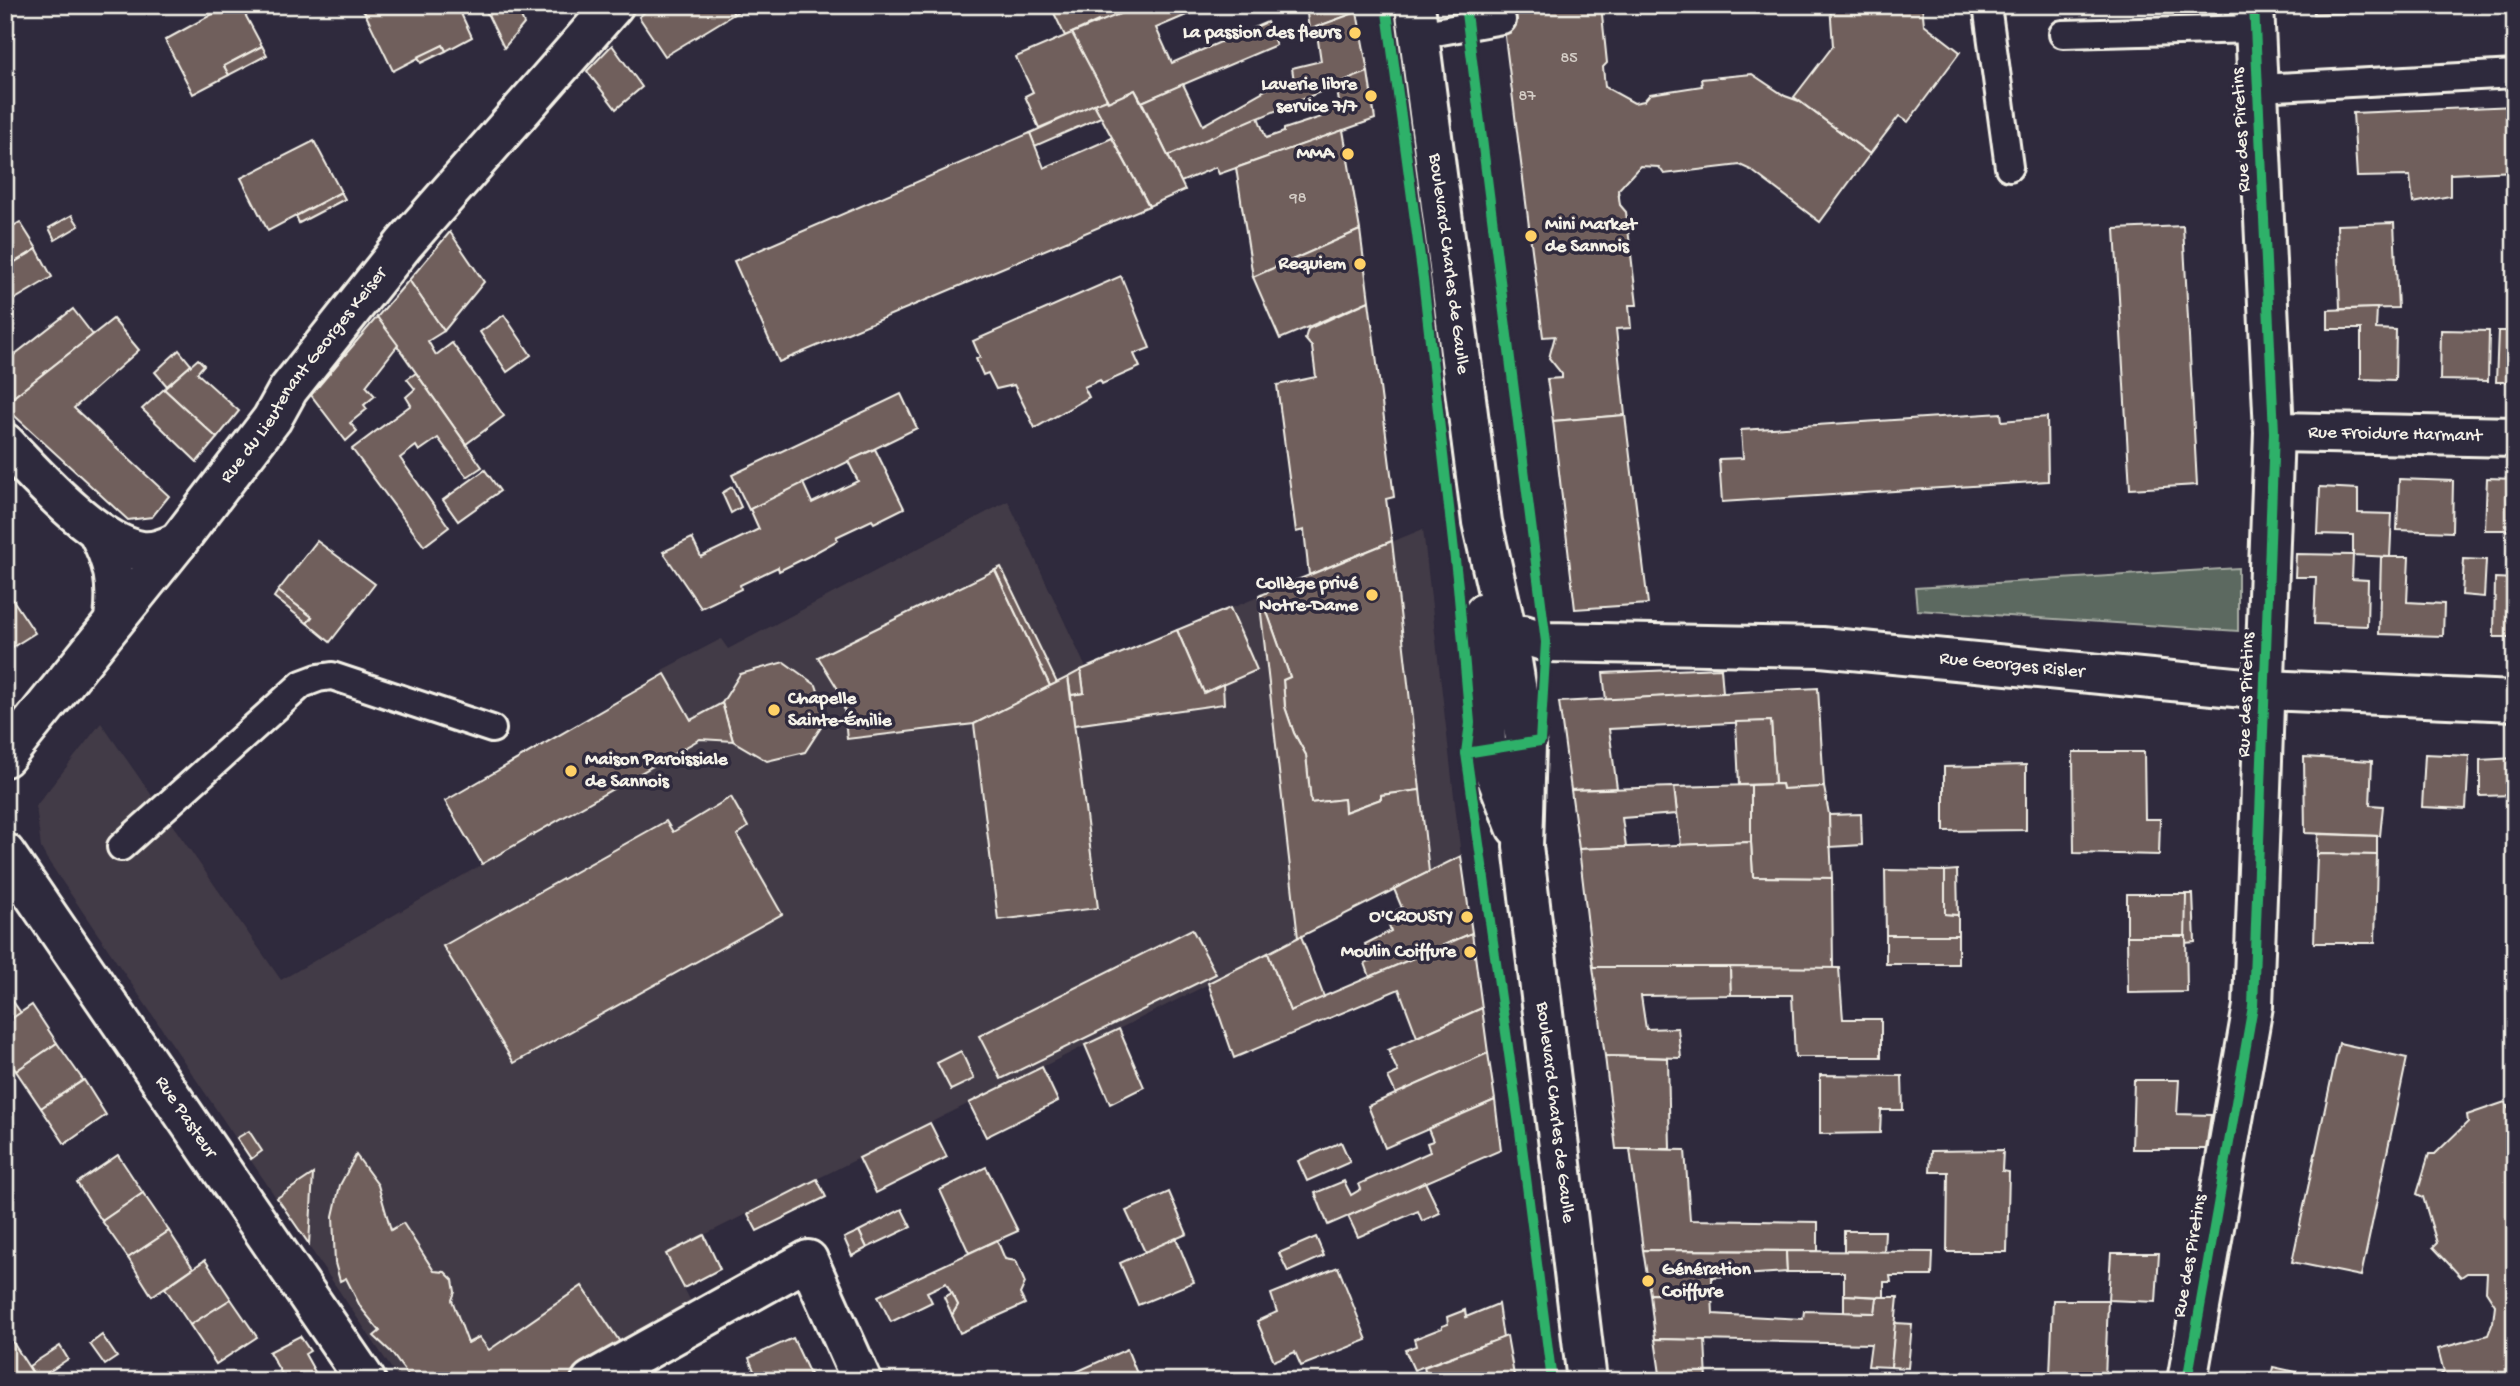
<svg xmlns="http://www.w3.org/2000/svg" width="2520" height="1386" viewBox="0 0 2520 1386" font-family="'Gochi Hand',sans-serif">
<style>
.built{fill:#423a46}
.green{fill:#5b6960;stroke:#a8ada4;stroke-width:2}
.building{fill:#705e5c;stroke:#f4f1e8;stroke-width:2}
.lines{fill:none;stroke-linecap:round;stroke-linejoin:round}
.lane-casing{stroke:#f4f1e8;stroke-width:32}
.street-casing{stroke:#f4f1e8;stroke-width:44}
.secondary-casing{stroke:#f4f1e8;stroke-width:44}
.lane{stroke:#2f2a3d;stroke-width:26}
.street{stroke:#2f2a3d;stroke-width:38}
.secondary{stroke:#2f2a3d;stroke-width:38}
.cycleway-casing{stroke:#2f2a3d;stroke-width:15}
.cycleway{stroke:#2db169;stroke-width:10}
.poi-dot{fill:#ffd166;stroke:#2f2a3d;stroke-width:2.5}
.labels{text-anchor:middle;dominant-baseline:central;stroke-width:7;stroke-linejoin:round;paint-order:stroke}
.number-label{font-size:16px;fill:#d3ccc5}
.poi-label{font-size:19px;font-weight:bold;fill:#f4f1e8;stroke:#2f2a3d;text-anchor:end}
.street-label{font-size:19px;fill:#f4f1e8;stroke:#2f2a3d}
</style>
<rect width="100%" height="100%" fill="#2f2a3d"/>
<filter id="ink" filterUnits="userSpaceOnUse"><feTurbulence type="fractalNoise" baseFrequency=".0143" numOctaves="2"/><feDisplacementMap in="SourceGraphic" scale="14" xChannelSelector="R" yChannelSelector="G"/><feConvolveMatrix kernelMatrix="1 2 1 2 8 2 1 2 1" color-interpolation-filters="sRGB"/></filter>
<g filter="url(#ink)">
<path class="built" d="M1008 501 1086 668 1423 529 1461 856 1237 970 666 1254 695 1309 565 1381H400L47 859 41 848 36 806 101 723 281 980 700 739 662 670 721 639 728 649Z"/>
<path class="green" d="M2238 568V631L1917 610 1915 588Z"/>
<g class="building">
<path d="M229 5H240L262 46 224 66 229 75 193 94 165 40Z"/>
<path d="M361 5H457L472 37 446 51 443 45 393 71Z"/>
<path d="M483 5H516L524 24 504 48Z"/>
<path d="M653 5H728L734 14 665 56 639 17Z"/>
<path d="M728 5H748L734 14Z"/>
<path d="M1064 5H1142L1100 24 1098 21 1065 36 1053 11Z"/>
<path d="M1142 5H1210L1156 28 1172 63 1267 22 1276 45 1142 102 1135 90 1108 102 1072 33Z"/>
<path d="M1306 5H1356L1357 12 1309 30Z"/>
<path d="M1501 5H1601L1607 63 1603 67 1605 87 1634 103 1644 101 1650 94 1702 86 1701 79 1752 74 1785 96 1799 101 1870 154 1820 222 1751 170 1740 165 1664 174 1659 167 1640 166 1618 190 1620 205 1626 212 1637 305H1629L1631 328 1616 329 1625 415 1553 421 1547 379 1562 378V374L1549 358 1555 336 1543 337Z"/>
<path d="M1830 5H1922L1924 24 1960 52 1908 122 1899 116 1870 154 1794 97 1833 46Z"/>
<path d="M2313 5H2377V12L2314 14Z"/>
<path d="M1357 12 1368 72 1168 156 1142 102 1183 84 1203 125 1269 88 1294 81 1292 68 1321 61 1316 27Z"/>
<path d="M1072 33 1107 99 1039 128 1025 96 1033 92 1016 57Z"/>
<path d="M443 45 446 51 421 63 418 57Z"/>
<path d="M612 45 642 87 616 109 587 71Z"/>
<path d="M262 46 267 55 229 75 224 66Z"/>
<path d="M1368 72 1375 119 1219 174 1216 167 1181 182 1168 156 1258 117 1266 138 1284 132V129L1321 117 1319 108 1339 102 1336 84Z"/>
<path d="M1135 90 1185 190 1149 206 1094 104 1107 99 1108 102Z"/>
<path d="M1094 104 1101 117 1035 146 1030 133Z"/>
<path d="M2515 106V171L2450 174V196L2413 203 2410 176 2357 177 2353 113Z"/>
<path d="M1343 130 1360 230 1253 277 1236 168Z"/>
<path d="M1030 133 1044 168 1112 138 1149 206 779 362 734 261Z"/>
<path d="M314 141 341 192 268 231 241 178Z"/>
<path d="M341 192 345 199 299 223 296 216Z"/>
<path d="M72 215 79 226 55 240 49 228Z"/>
<path d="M20 222 37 249 5 268V231Z"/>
<path d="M2394 223 2398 308 2340 309 2337 225Z"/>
<path d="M2183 226 2197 485 2130 489 2115 229Z"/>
<path d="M1360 230 1369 301 1280 339 1253 277Z"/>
<path d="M450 232 484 282 444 331 409 280Z"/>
<path d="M37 249 52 277 5 305V268Z"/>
<path d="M1121 276 1150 348 1134 354 1140 367 1102 384 1100 380 1084 387 1089 397 1035 428 1014 385 996 389 988 373 983 375 976 359 980 357 973 341Z"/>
<path d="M409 280 444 331 428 341 436 355 452 343 504 416 466 444 377 317Z"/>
<path d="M1369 301 1394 497 1386 499 1392 541 1309 575 1304 530 1296 532 1277 385 1316 377 1312 347 1305 339 1308 329Z"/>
<path d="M2377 308 2376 329 2396 330 2395 380 2361 379V329H2328V310Z"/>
<path d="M73 309 93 335 11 399 5 393V362Z"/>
<path d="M504 315 531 355 507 372 480 332Z"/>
<path d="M377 317 398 345 366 386 375 396 364 405 367 409 350 423 357 431 346 441 311 395Z"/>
<path d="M113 319 139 350 74 408 169 496 152 517 128 520 5 407 11 399Z"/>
<path d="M2441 330 2489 331 2488 381 2440 380Z"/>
<path d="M2498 331H2515V382H2496Z"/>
<path d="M179 350 191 365 167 386 155 372Z"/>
<path d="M198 359 204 365 197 373 239 411 217 438 164 389Z"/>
<path d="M416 373 482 467 467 477 438 438 419 451 416 446 400 458 449 527 424 546 352 449 411 405 406 397 415 389 407 379Z"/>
<path d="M164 389 217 438 197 462 142 409Z"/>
<path d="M901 394 917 428 749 510 732 475Z"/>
<path d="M2001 413 2002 421 2047 417 2048 481 1722 502 1719 459 1743 458 1741 430Z"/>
<path d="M1625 415 1648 604 1575 609 1553 421Z"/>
<path d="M875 449 904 508 874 523 872 520 836 537 838 540 809 556 779 571 778 567 740 585 741 589 701 608 663 552 692 538 701 557 759 529 750 509 803 483 812 503 858 481 848 461Z"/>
<path d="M485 470 500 491 458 521 443 500Z"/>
<path d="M2487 478 2515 479V530H2485Z"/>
<path d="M2399 479 2453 481 2452 532 2397 530Z"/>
<path d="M732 487 741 507 731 513 722 493Z"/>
<path d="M2320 487 2358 489V513L2392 514 2390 557 2353 555V535L2318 534Z"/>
<path d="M317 541 375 584 330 642 307 623 312 617 278 591Z"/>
<path d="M1392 541 1420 790 1381 795V799L1345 812 1344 799 1311 803 1306 755 1294 733 1285 707 1283 680 1290 677 1261 595Z"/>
<path d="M2296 554 2353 555 2352 579 2368 580 2367 626 2314 624 2316 577H2295Z"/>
<path d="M2381 557H2409L2407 602 2444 604 2443 636 2379 634Z"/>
<path d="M2464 559 2486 560 2484 597 2462 595Z"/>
<path d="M1001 567 1057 683 1050 686 995 570Z"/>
<path d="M995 570 1050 686 974 724 847 739 843 697 818 657Z"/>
<path d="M2495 578 2515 579V637H2494Z"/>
<path d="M5 588 35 633 8 650 5 647Z"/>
<path d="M278 591 312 617 307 623 274 597Z"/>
<path d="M1261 595 1290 677 1283 680 1285 707 1294 733 1306 755 1311 803 1344 799 1345 812 1381 799V795L1420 790 1429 872 1298 938 1259 596Z"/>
<path d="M1230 608 1257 670 1204 693 1177 630Z"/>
<path d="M1177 630 1204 693 1223 684 1224 704 1074 725 1071 695 1084 693 1081 670Z"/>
<path d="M784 662 816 685 827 718 805 752 767 761 733 741 722 703 740 674Z"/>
<path d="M1721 668 1723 693 1606 700 1603 673Z"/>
<path d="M1081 670 1084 693 1071 695 1068 677Z"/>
<path d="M665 674 691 720 722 703 733 741 700 739 482 864 445 801Z"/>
<path d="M1068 677 1098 908 998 920 974 724Z"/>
<path d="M1818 688 1824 787 1783 789 1782 784H1775L1771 721 1609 729 1617 788 1571 790 1559 702Z"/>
<path d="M1771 721 1775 784 1739 785 1736 722Z"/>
<path d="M2073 752H2144L2145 819H2160L2159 855 2074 853Z"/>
<path d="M2425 754 2469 756 2466 809 2422 807Z"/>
<path d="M2304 757 2372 761 2370 805 2383 806 2380 836 2305 833Z"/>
<path d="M2515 758V795L2480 796V760Z"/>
<path d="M2026 765V830L1944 831V767Z"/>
<path d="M1782 784 1783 789 1824 787 1829 814 1832 878 1753 877 1751 842V785Z"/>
<path d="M1751 785V842L1681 845 1674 787Z"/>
<path d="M1674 787 1677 814 1622 818 1626 847 1579 849 1571 790Z"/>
<path d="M731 797 748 827 737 835 782 914 514 1063 443 946 666 821 673 832Z"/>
<path d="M1861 814 1862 845 1830 847 1829 815Z"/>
<path d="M2318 834 2377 836V855L2317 854Z"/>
<path d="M1751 842 1753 877 1832 878 1833 968 1593 967 1579 849Z"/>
<path d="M2317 854 2377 855 2375 943H2314Z"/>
<path d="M1461 856 1472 933 1370 977 1365 963 1371 960 1365 944 1391 931 1386 916 1402 908 1394 889Z"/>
<path d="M1885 870 1945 871V914L1958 915V935H1886Z"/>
<path d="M1957 870 1958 915 1945 914V871Z"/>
<rect x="2127" y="894" width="59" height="42"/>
<path d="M2186 894H2193L2195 942 2185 943Z"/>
<path d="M1192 929 1216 974 1001 1079 979 1036Z"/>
<path d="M1472 933 1482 1008 1417 1037 1399 989 1234 1058 1208 983 1268 953 1290 1011Z"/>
<rect x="1886" y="935" width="72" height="29"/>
<path d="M1301 936 1324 997 1290 1011 1268 953Z"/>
<path d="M2127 936H2186L2187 992 2128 993Z"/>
<path d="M1593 967H1730L1731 995 1641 996 1646 1029 1678 1028 1681 1058 1605 1056Z"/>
<path d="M1730 967 1839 968 1843 1019H1881V1057H1795L1792 995H1731Z"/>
<path d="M5 990 21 1013 5 1023Z"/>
<path d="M32 1005 57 1043 16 1071 5 1055V1023Z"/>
<path d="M1482 1008 1488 1053 1396 1094 1388 1077 1398 1072 1388 1050Z"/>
<path d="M1119 1029 1144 1087 1110 1104 1085 1045Z"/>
<path d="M57 1043 83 1080 41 1108 16 1071Z"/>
<path d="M2339 1043 2407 1058 2361 1276 2292 1262Z"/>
<path d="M961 1051 974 1079 951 1090 937 1063Z"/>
<path d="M1488 1053 1495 1100 1385 1148 1368 1106Z"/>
<path d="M1605 1056 1668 1058 1670 1149H1616Z"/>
<path d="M1042 1067 1058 1101 986 1137 969 1103Z"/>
<path d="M1820 1075 1902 1076 1903 1110H1881L1880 1133 1820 1134Z"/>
<path d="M84 1080 106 1115 65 1144 41 1108Z"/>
<path d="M2134 1080H2179L2177 1114 2211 1115 2206 1149H2132Z"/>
<path d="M1495 1100 1501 1150 1328 1225 1315 1193 1344 1181 1351 1195 1361 1189 1359 1184 1430 1152 1427 1143 1433 1141 1428 1129Z"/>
<path d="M2505 1102 2508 1108 2515 1109V1381H2443L2439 1376 2444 1372 2438 1349 2488 1335 2493 1322 2495 1305 2486 1291 2487 1273H2467L2461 1277 2433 1247 2437 1243 2423 1197 2417 1194 2429 1154H2435L2468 1122 2467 1115Z"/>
<path d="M930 1123 947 1157 876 1193 859 1158Z"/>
<path d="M249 1131 262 1151 251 1159 237 1138Z"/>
<path d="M1341 1142 1350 1162 1307 1181 1298 1161Z"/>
<path d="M1630 1149 1685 1150 1690 1220 1818 1222V1251L1643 1250Z"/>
<path d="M2003 1150 2002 1171 2009 1172 2007 1252H1947L1948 1172H1930L1931 1151Z"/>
<path d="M118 1155 143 1193 102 1221 77 1183Z"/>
<path d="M356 1155 378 1185 391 1230 403 1223 434 1271 445 1272 453 1280 455 1292 452 1300 468 1343 479 1337 489 1350 582 1286 624 1348 565 1381H418L410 1378 390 1351 374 1336 380 1331 361 1308 346 1278 340 1281 335 1263 333 1216 340 1185Z"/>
<path d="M986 1167 1018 1231 969 1253 940 1190Z"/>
<path d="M313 1174 309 1244 277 1198Z"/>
<path d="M817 1179 826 1197 757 1231 748 1214Z"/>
<path d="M1425 1182 1440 1213 1422 1221 1418 1211 1358 1237 1348 1216Z"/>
<path d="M1169 1192 1187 1234 1145 1252 1126 1211Z"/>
<path d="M143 1193 169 1231 128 1258 102 1221Z"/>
<path d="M902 1209 911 1227 867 1248 859 1231Z"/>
<path d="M169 1231 193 1268 152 1296 128 1258Z"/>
<path d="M859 1231 867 1248 852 1256 844 1238Z"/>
<path d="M1844 1231H1885L1884 1252 1844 1251Z"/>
<path d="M704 1235 720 1269 684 1288 666 1254Z"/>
<path d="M1316 1237 1324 1256 1288 1272 1279 1253Z"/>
<path d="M1176 1238 1194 1282 1138 1305 1120 1263Z"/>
<path d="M997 1240 1005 1259 1016 1261 1025 1283 1020 1294 1025 1304 960 1333 952 1315 958 1305 946 1283 927 1292 932 1302 891 1322 878 1296Z"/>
<path d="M1643 1250 1786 1251 1787 1272 1712 1277V1295L1650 1294Z"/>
<path d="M1786 1251 1933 1252 1932 1276H1890L1891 1282H1884V1297L1844 1295V1272H1787Z"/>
<path d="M2111 1253H2159L2156 1302 2108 1300Z"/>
<path d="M205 1260 231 1299 190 1325 165 1288Z"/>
<path d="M1338 1267 1367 1340 1301 1366 1295 1352 1274 1361 1257 1321 1277 1312 1271 1294Z"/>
<path d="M952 1293 958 1305 952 1315 944 1297Z"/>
<path d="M1650 1294 1712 1295 1713 1314 1803 1319 1804 1311 1875 1313 1877 1297H1898L1891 1367 1868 1366 1871 1344 1655 1339Z"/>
<path d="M1844 1295 1877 1297 1875 1313 1844 1312Z"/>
<path d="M231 1299 257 1337 216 1364 190 1325Z"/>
<path d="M2053 1300H2108L2105 1379 2050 1375Z"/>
<path d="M1498 1304 1503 1338 1414 1370 1405 1350 1416 1346 1414 1339 1442 1328V1326L1448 1324 1447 1317 1465 1310 1466 1317Z"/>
<path d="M1895 1323 1912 1324 1908 1368 1891 1367Z"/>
<path d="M5 1330 37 1380 35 1381H5Z"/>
<path d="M102 1335 117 1357 105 1365 90 1344Z"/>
<path d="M300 1336 310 1351 305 1354 320 1381H286L269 1352Z"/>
<path d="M1507 1336 1515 1381H1427L1424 1367Z"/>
<path d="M793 1338 813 1381H758L749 1358Z"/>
<path d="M1655 1339 1705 1340 1707 1381H1661Z"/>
<path d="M60 1346 68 1359 37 1380 29 1366Z"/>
<path d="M1127 1349 1140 1381H1056Z"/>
<path d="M2273 1367 2319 1377 2318 1381H2270Z"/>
</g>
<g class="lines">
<defs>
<g id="lane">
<path d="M1987 5 2009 167"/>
<path d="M2063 34 2256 29"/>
<path d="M1419 35 1502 20"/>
<path d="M2258 88 2515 74"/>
<path d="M121 847 302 684 318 678 332 676 492 729"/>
</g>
<g id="street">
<path id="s1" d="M2274 432 2515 437"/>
<path d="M5 443C36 476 98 545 142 551 155 553 167 547 178 542"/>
<path d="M98 532C114 563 118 584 114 620"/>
<path id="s2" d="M1508 637 1524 635 1546 642 1821 647 2265 690 2515 701"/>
<path id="s3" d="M5 853 366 1381"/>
<path d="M591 1381 808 1260 862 1381"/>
<path d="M2187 1381 2253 1006 2274 432 2254 5"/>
</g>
<g id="secondary">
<path id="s4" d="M1415 5 1482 522 1508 637 1526 745 1523 846 1587 1381"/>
<path d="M1484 613 1486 750 1516 827"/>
<path id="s5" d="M5 757 178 542 272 419 288 390 404 244 614 5"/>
</g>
</defs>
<use href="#lane" class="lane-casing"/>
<use href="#street" class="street-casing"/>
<use href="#secondary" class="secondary-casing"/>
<use href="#lane" class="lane"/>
<use href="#street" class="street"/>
<use href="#secondary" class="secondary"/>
<defs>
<g id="cycleway">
<path d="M1386 5 1423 279 1458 586 1470 723 1466 753 1520 1131 1552 1381"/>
<path d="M1465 5 1546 642 1540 741 1466 753"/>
<path d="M2187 1381 2253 1006 2274 432 2254 5"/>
</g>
</defs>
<use href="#cycleway" class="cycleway-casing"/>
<use href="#cycleway" class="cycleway"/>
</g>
</g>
<g class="poi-dot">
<circle cx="1355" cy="33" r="7"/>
<circle cx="1371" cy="96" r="7"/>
<circle cx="1348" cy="154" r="7"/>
<circle cx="1531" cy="236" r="7"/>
<circle cx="1360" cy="264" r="7"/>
<circle cx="1372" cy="595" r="7"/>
<circle cx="774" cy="710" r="7"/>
<circle cx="571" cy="771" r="7"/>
<circle cx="1467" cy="917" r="7"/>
<circle cx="1470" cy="952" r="7"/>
<circle cx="1648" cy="1281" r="7"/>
</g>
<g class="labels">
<g class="number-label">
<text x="1569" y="59">85</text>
<text x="1527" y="97">87</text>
<text x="1298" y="199">98</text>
</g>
<g class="poi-label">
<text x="1341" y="33">La passion des fleurs</text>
<text x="1357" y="85">Laverie libre<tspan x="1357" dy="22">service 7/7</tspan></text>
<text x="1334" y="154">MMA</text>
<text x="1545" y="225" text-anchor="start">Mini Market<tspan x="1545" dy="22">de Sannois</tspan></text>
<text x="1346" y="264">Requiem</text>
<text x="1358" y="584">Collège privé<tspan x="1358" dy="22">Notre-Dame</tspan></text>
<text x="788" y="699" text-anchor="start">Chapelle<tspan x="788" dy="22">Sainte-Émilie</tspan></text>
<text x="585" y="760" text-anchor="start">Maison Paroissiale<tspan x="585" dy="22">de Sannois</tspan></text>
<text x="1453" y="917">O'CROUSTY</text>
<text x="1456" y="952">Moulin Coiffure</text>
<text x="1662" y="1270" text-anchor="start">Génération<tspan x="1662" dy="22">Coiffure</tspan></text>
</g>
<g class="street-label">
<text transform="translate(2242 130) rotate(-93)">Rue des Piretins</text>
<text stroke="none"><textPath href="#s4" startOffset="261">Boulevard Charles de Gaulle</textPath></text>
<text stroke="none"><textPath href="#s5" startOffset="485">Rue du Lieutenant Georges Keiser</textPath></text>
<text stroke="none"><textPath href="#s1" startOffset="121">Rue Froidure Harmant</textPath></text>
<text stroke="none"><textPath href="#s2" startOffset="506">Rue Georges Risler</textPath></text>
<text transform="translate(2247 695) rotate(-88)">Rue des Piretins</text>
<text stroke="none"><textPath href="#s4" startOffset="1118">Boulevard Charles de Gaulle</textPath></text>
<text stroke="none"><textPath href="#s3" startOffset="320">Rue Pasteur</textPath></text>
<text transform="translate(2191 1256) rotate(-80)">Rue des Piretins</text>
</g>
</g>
<rect width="2520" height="1386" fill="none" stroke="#2f2a3d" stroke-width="28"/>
<rect x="14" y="14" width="2492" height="1358" fill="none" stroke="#f4f1e8" stroke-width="2.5" filter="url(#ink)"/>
</svg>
